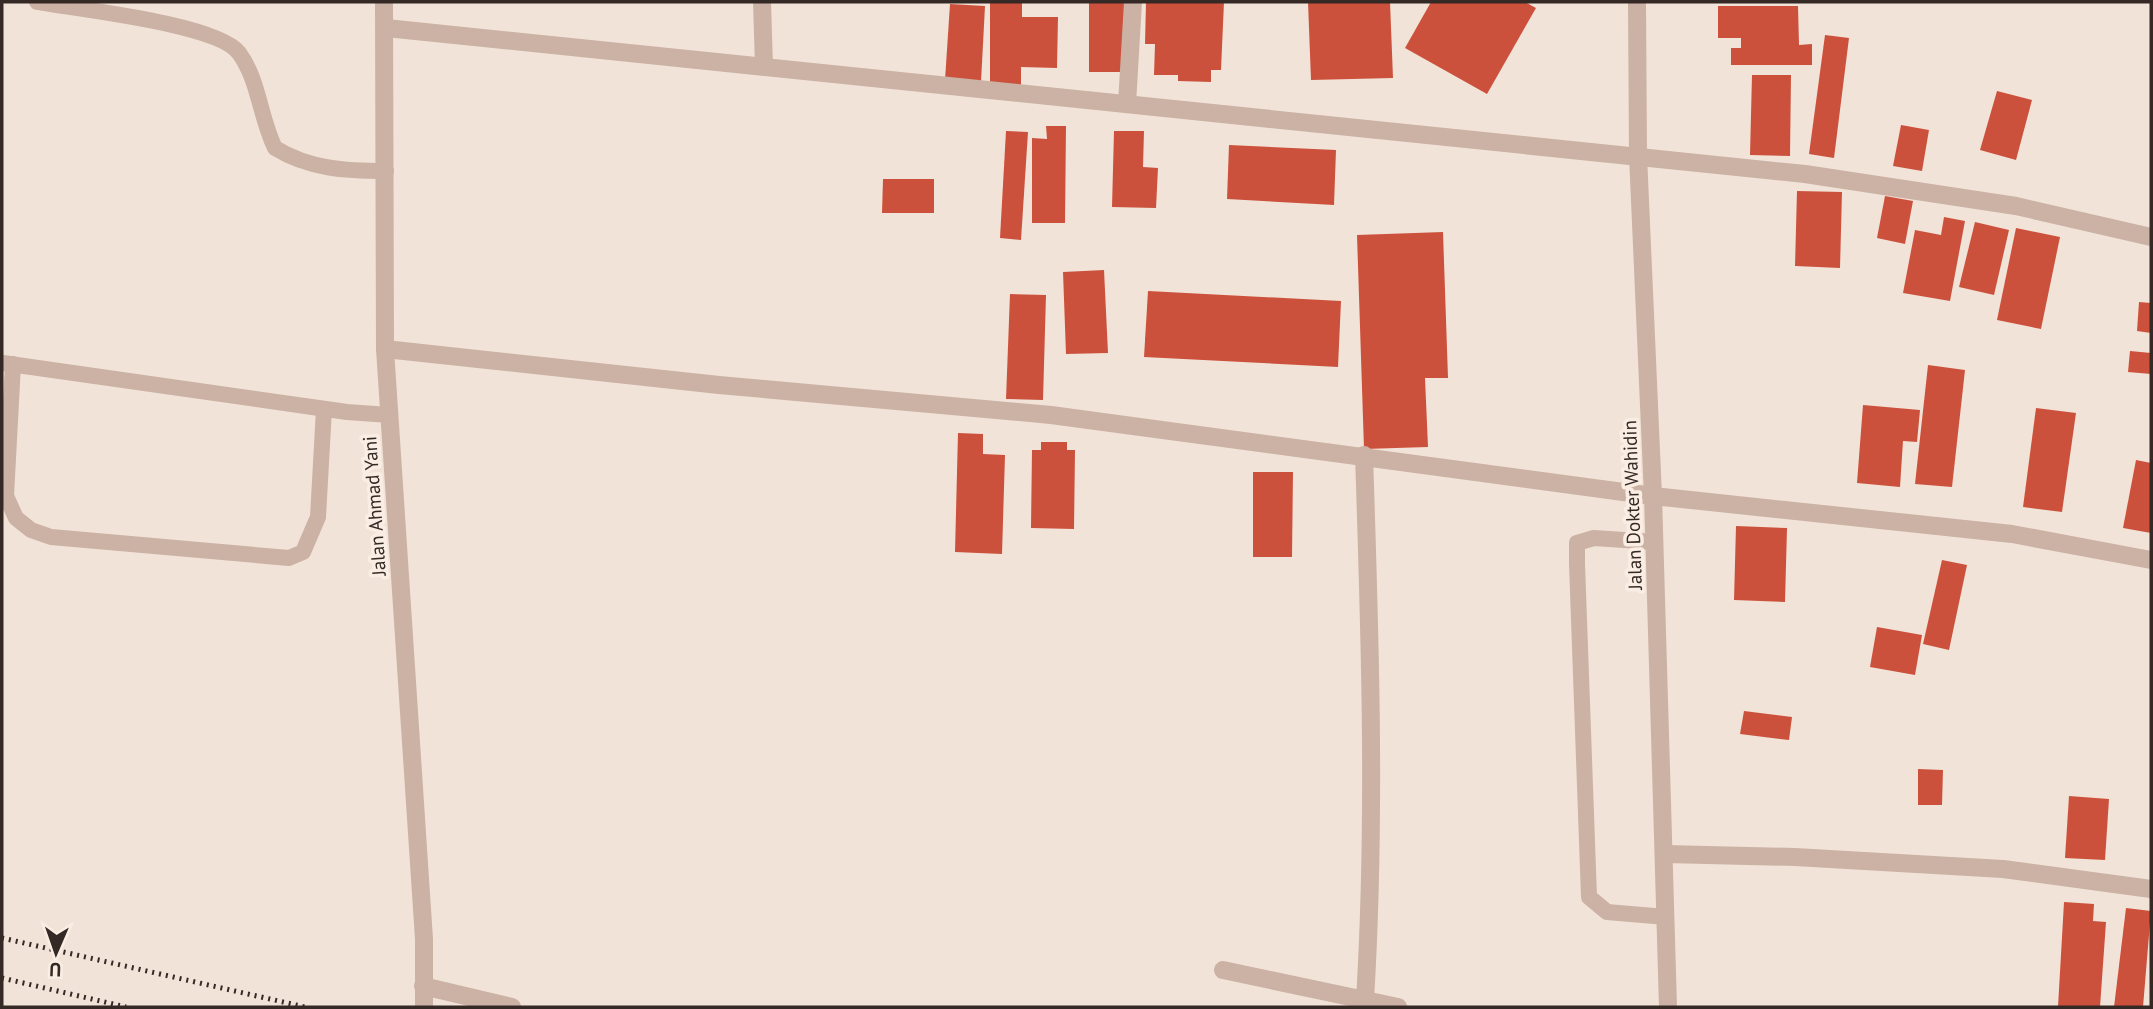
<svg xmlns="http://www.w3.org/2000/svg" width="2153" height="1009" viewBox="0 0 2153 1009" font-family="'PT Sans',sans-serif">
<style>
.building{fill:#cc513c}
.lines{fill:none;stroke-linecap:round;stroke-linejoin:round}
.service{stroke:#cbb2a4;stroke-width:16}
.minor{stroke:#cbb2a4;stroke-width:18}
.tertiary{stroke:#cbb2a4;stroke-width:18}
.rail{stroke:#352926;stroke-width:5;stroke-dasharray:2 5;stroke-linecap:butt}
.labels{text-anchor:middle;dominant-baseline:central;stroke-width:7;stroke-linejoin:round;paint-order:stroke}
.street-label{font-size:19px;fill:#352926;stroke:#faeee4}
</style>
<rect width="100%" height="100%" fill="#f2e3d8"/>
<g class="building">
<path d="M990 2H1022V17H1058L1057 68 1021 67V88H990Z"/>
<path d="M1089 2H1124L1125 72H1089Z"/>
<path d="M1146 2H1224L1221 70H1211V82L1178 81V75H1154L1155 44H1145Z"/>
<path d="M1308 2H1390L1393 78 1311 80Z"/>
<path d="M1431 2H1525L1536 8 1487 94 1405 48Z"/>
<path d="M950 4 985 6 981 82 945 80Z"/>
<path d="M1718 6H1798L1799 45 1812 44V65H1731V48H1741V38H1718Z"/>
<path d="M1825 35 1849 38 1834 158 1809 154Z"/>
<path d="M1752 75H1791L1790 156 1750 155Z"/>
<path d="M1997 91 2032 100 2016 160 1980 150Z"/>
<path d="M1901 125 1929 130 1922 171 1893 166Z"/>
<path d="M1046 126H1066L1065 223H1032V138L1047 139Z"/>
<path d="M1006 131 1028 132 1021 240 1000 238Z"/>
<path d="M1114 131H1144L1143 167 1158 168 1156 208 1112 207Z"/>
<path d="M1229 145 1336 150 1334 205 1227 199Z"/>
<path d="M883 179H934V213H882Z"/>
<path d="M1797 191 1842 192 1840 268 1795 266Z"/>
<path d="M1885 196 1913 201 1905 244 1877 238Z"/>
<path d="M1944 217 1965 221 1950 301 1903 293 1915 230 1941 235Z"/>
<path d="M1975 222 2009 230 1994 295 1959 287Z"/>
<path d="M2016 228 2060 237 2041 329 1997 320Z"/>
<path d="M1443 232 1448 378H1425L1428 447 1364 449 1357 235Z"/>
<path d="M1104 270 1108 353 1066 354 1063 272Z"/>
<path d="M1148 291 1341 301 1338 367 1144 357Z"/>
<path d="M1010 294 1046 295 1043 400 1006 399Z"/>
<path d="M2139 302 2151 303V333L2137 331Z"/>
<path d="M2130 351 2151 353V374L2128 372Z"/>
<path d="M1928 365 1965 370 1952 487 1915 484Z"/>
<path d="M1863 405 1920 410 1917 442 1903 441 1900 487 1857 483Z"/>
<path d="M2036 408 2076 413 2062 512 2023 507Z"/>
<path d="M958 433 983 434V454L1005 455 1002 554 955 552Z"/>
<path d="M1041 442H1067V450H1075L1074 529 1031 528 1032 450H1041Z"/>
<path d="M2136 460 2151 463V533L2123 528Z"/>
<path d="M1253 472H1293L1292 557H1253Z"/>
<path d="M1736 526 1787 528 1785 602 1734 600Z"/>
<path d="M1942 560 1967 565 1949 650 1923 644Z"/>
<path d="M1877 627 1922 635 1915 675 1870 667Z"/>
<path d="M1744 711 1792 717 1789 740 1740 734Z"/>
<path d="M1918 769 1943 770 1942 805H1918Z"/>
<path d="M2069 796 2109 799 2105 860 2065 858Z"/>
<path d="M2064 902 2094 904 2093 921 2106 922 2100 1007H2058Z"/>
<path d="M2126 908 2151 911 2143 1007H2114Z"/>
</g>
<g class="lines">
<g class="service">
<path d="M37 2C76 9 218 24 239 53 259 80 260 118 275 148 309 169 346 171 386 171"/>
<path d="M3 363 347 412 389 415"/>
<path d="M13 364 6 496 16 518 31 530 51 537 289 558 303 552 318 517 324 409"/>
<path d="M1655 542 1594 538 1577 543V564L1589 897 1607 912 1666 917"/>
</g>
<g class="minor">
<path d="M762 2 764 66"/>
<path d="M386 28 1805 174 2016 206 2151 237"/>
<path d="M1127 104 1133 2"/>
<path d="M385 349 719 385 1051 415 1653 496 2012 534 2151 560"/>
<path d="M1364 455C1370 636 1376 818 1365 1000"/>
<path d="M1665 854 1795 857 2003 869 2151 889"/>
<path d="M1223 970 1398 1007"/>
<path d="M423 986 512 1007"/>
</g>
<g class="tertiary">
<path d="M384 2 385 349 424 939V1007"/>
<path d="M1637 2 1638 155 1653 496 1668 1007"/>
</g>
<g class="rail">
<path d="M2 938 305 1007"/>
<path d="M2 978 126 1007"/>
</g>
</g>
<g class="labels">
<g class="street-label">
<text transform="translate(1632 505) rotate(-92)">Jalan Dokter Wahidin</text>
<text transform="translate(374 506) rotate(-94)">Jalan Ahmad Yani</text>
</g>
</g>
<rect width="2153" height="1009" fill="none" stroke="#352926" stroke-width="7"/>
<g transform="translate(56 953) rotate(182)" stroke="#faeee4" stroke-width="5" paint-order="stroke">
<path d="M0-5L12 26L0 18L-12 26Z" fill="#352926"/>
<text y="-10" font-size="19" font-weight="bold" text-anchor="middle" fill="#352926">U</text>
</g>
</svg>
